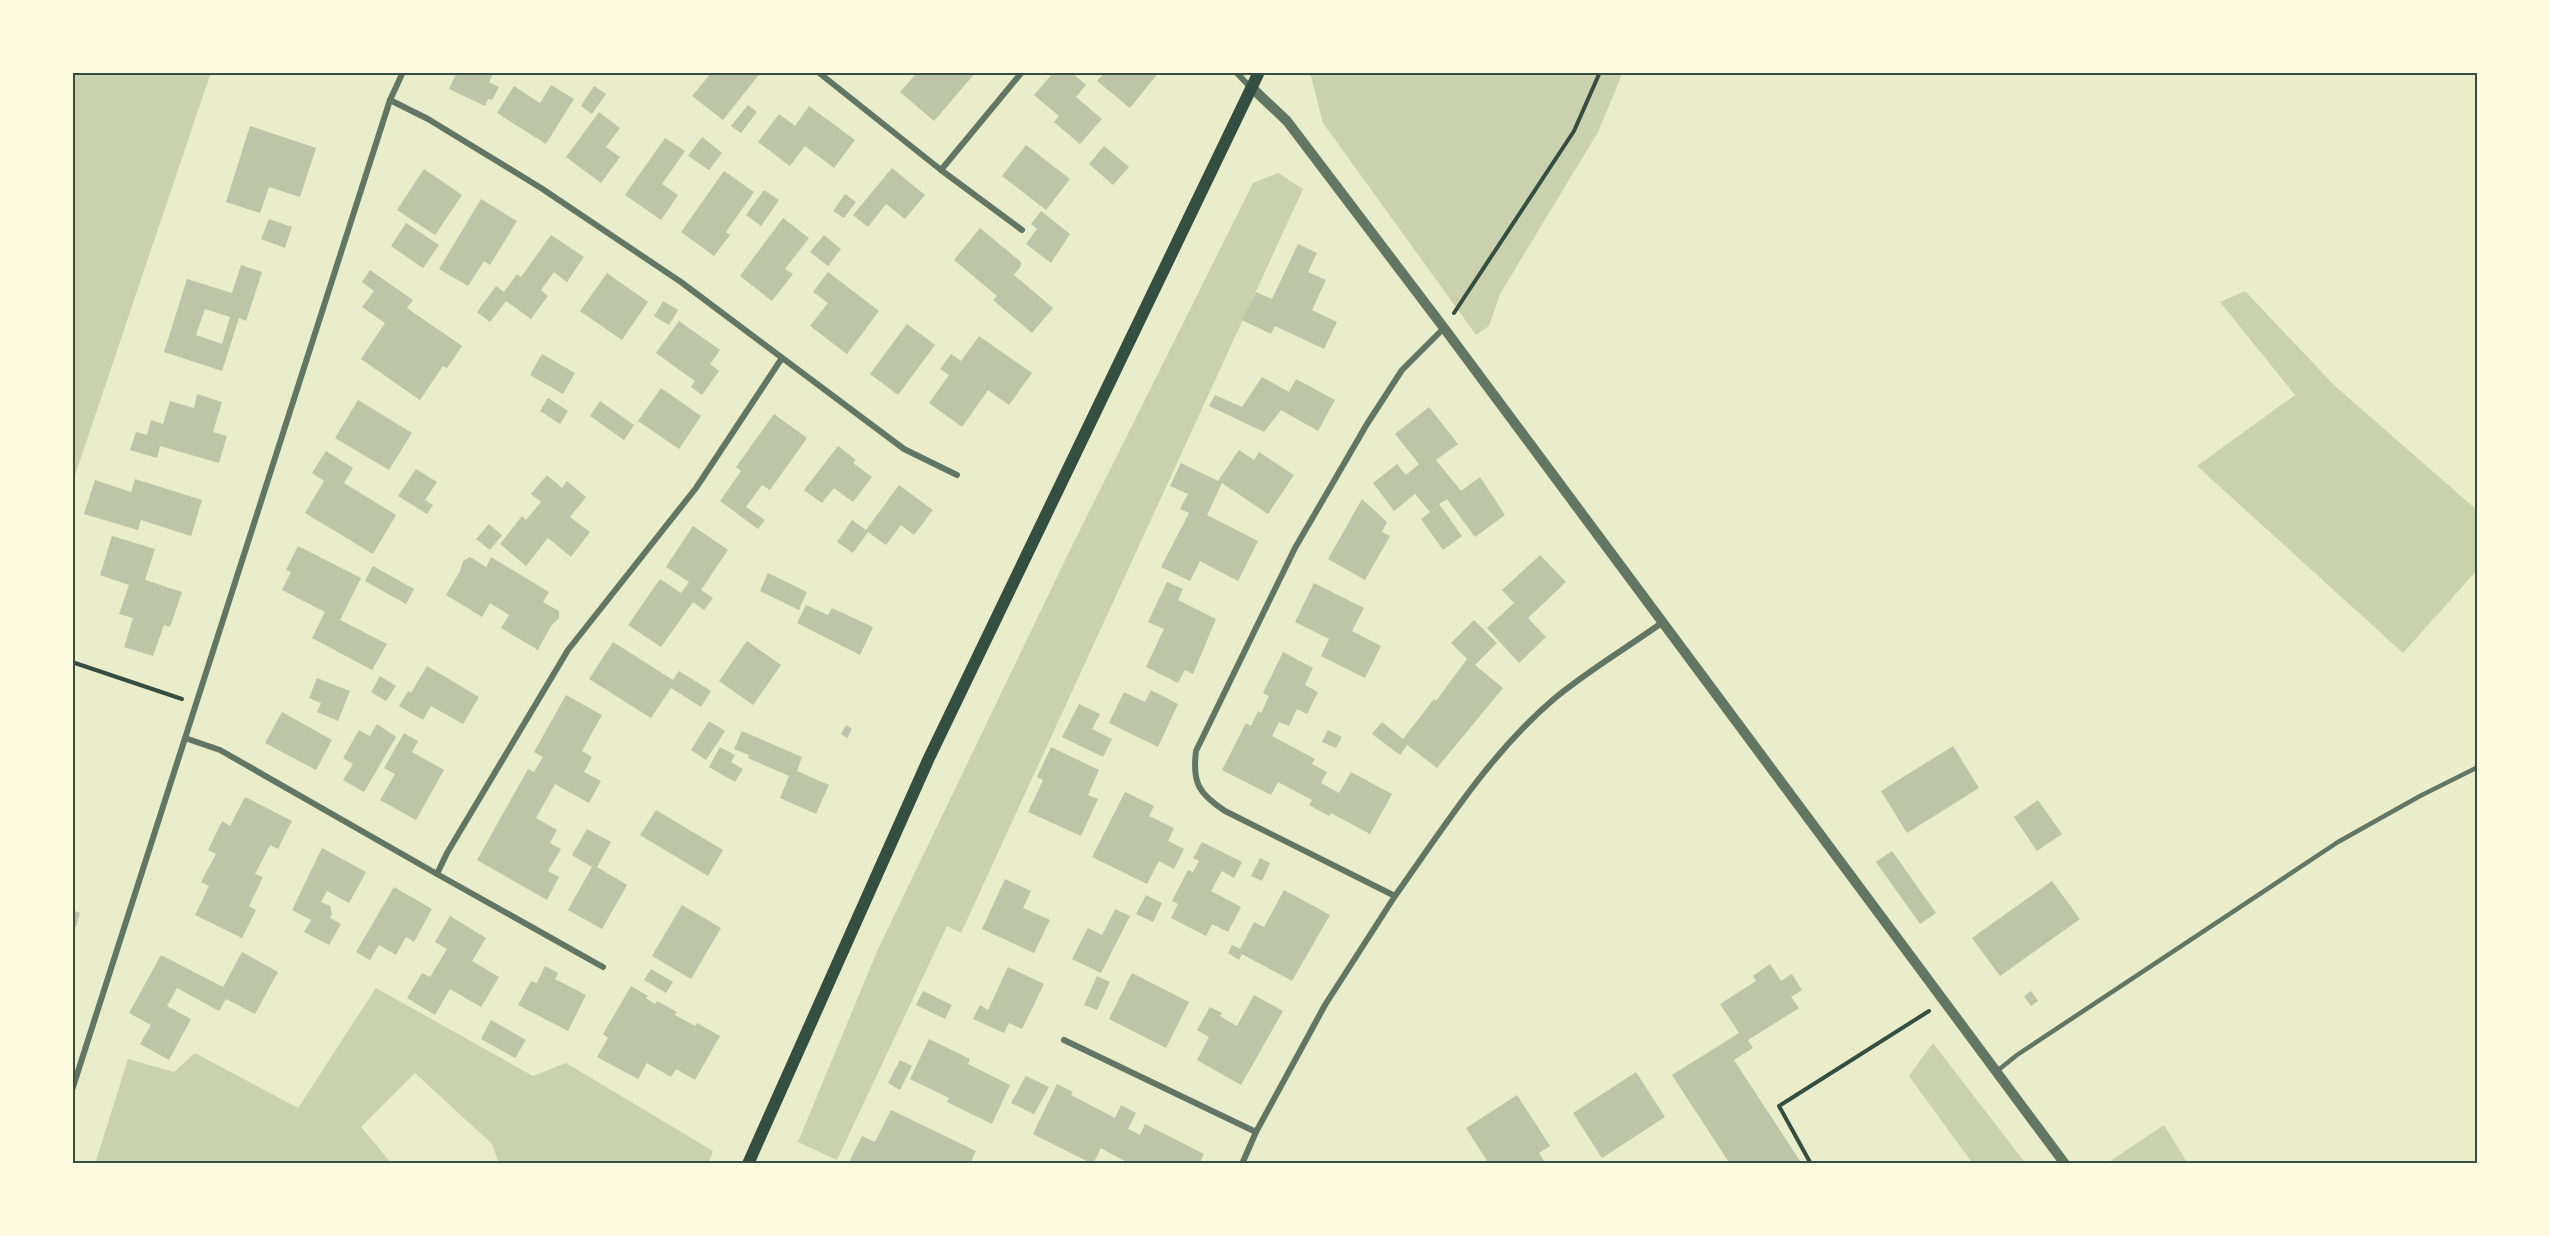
<svg xmlns="http://www.w3.org/2000/svg" width="2550" height="1236" viewBox="0 0 2550 1236" font-family="Signika,sans-serif">
<style>
.green{fill:#cad2ad}
.building{fill:#bcc5a7;fill-rule:evenodd}
.lines{fill:none;stroke-linecap:round;stroke-linejoin:round}
.path{stroke:#344e41;stroke-width:4}
.service{stroke:#617663;stroke-width:4.5}
.minor{stroke:#617663;stroke-width:6}
.tertiary{stroke:#617663;stroke-width:10}
.secondary{stroke:#344e41;stroke-width:12}
.neatline{fill:none;stroke:#344e41;stroke-width:2}
</style>
<rect width="100%" height="100%" fill="#e9edc9"/>
<g class="green">
<path d="M72 72H211L72 484Z"/>
<path d="M1310 72H1623L1598 132 1500 294 1489 326 1476 335 1323 123Z"/>
<path d="M1278 173 1303 189 961 933 947 926 837 1160 798 1142 878 949 1070 550 1253 183Z"/>
<path d="M2245 291 2335 386 2478 511V569L2403 653 2197 466 2295 395 2220 302Z"/>
<path d="M376 988 533 1076 566 1063 713 1151 708 1164H499L492 1144 415 1073 361 1127 392 1164H95L128 1059 174 1072 195 1053 298 1108Z"/>
<path d="M1933 1043 2026 1164H1973L1909 1076Z"/>
<path d="M2164 1125 2188 1164H2106Z"/>
</g>
<g class="building">
<path d="M457 72H494L489 82 499 87 492 100 488 99 485 106 449 89Z"/>
<path d="M712 72H761L723 120 692 96Z"/>
<path d="M918 72H976L934 121 900 92Z"/>
<path d="M1054 72H1071L1086 85 1076 97 1102 119 1080 144 1054 122 1059 116 1034 95Z"/>
<path d="M1105 72H1159L1130 108 1097 81Z"/>
<path d="M551 85 574 99 546 144 497 113 514 86 540 103Z"/>
<path d="M594 86 606 94 592 114 581 106Z"/>
<path d="M748 105 757 112 741 133 731 126Z"/>
<path d="M809 106 855 140 834 168 805 146 790 166 758 142 779 114 795 126Z"/>
<path d="M599 112 620 128 606 147 620 157 601 183 566 157Z"/>
<path d="M250 126 316 148 300 197 269 187 260 213 226 202Z"/>
<path d="M702 137 722 153 709 170 688 156Z"/>
<path d="M665 138 685 151 662 184 678 195 661 220 625 195Z"/>
<path d="M1026 145 1070 179 1046 210 1002 176Z"/>
<path d="M1104 146 1129 167 1113 185 1089 164Z"/>
<path d="M892 168 925 195 905 219 886 204 868 227 853 215Z"/>
<path d="M424 169 462 195 435 235 397 210Z"/>
<path d="M724 171 754 192 726 232 730 235 714 256 681 232Z"/>
<path d="M764 190 779 200 761 226 746 215Z"/>
<path d="M845 194 856 202 844 218 833 211Z"/>
<path d="M481 199 517 221 490 265 484 261 468 286 439 269Z"/>
<path d="M1041 211 1070 234 1051 263 1026 244 1037 229 1031 224Z"/>
<path d="M783 218 809 238 785 269 793 274 772 301 740 276Z"/>
<path d="M269 219 292 227 285 248 261 239Z"/>
<path d="M406 223 439 245 423 268 391 246Z"/>
<path d="M980 228 1021 262V266L1014 275 1053 308 1032 333 993 300 997 296 954 260Z"/>
<path d="M551 235 584 257 567 282 554 272 541 290 548 296 531 319 506 301 490 322 477 312 496 286 504 292 517 274 521 277Z"/>
<path d="M824 235 841 249 828 266 810 252Z"/>
<path d="M1298 244 1317 253 1308 272 1326 280 1312 310 1337 322 1324 349 1275 326 1271 334 1242 320 1256 292 1272 299Z"/>
<path d="M241 265 262 272 246 321 239 318 222 371 164 352 187 279 232 293ZM205 309 230 317 222 344 196 335Z"/>
<path d="M370 270 413 300 407 308 462 346 447 368 443 366 420 400 361 359 385 323 362 307 374 291 362 282Z"/>
<path d="M828 272 879 311 847 354 810 326 828 303 813 292Z"/>
<path d="M607 273 648 302 622 340 580 311Z"/>
<path d="M663 301 678 310 669 325 654 316Z"/>
<path d="M679 321 720 350 710 364 719 371 702 395 691 387 695 381 656 353Z"/>
<path d="M907 324 935 345 898 395 870 374Z"/>
<path d="M979 336 1032 373 1009 405 988 390 962 427 929 403 949 375 940 369 951 354 961 361Z"/>
<path d="M542 354 575 373 563 394 530 375Z"/>
<path d="M1262 377 1289 392 1296 379 1335 400 1318 431 1281 410 1264 432 1209 406 1215 395 1242 407Z"/>
<path d="M661 388 701 416 679 449 638 421Z"/>
<path d="M197 394 222 402 213 432 227 436 219 463 160 446 157 458 130 450 136 432 147 435 151 420 163 424 170 401 194 408Z"/>
<path d="M548 398 568 411 560 424 540 411Z"/>
<path d="M358 400 412 433 389 470 335 438Z"/>
<path d="M600 401 634 425 624 440 590 416Z"/>
<path d="M1429 407 1458 444 1436 460 1461 491 1480 477 1505 515 1475 537 1447 499 1439 504 1462 536 1443 550 1421 519 1430 512 1415 494 1394 511 1373 483 1397 464 1406 475 1419 464 1395 434Z"/>
<path d="M774 414 807 438 770 490 762 485 746 507 765 520 758 529 720 501 741 471 736 467Z"/>
<path d="M838 446 856 460 853 463 872 477 853 502 834 488 822 503 804 490Z"/>
<path d="M1239 450 1254 460 1259 452 1294 475 1268 514 1222 483 1207 515 1258 541 1238 581 1200 561 1190 581 1161 567 1189 513 1180 509 1188 494 1170 486 1181 463 1218 481Z"/>
<path d="M326 451 353 468 344 483 396 515 373 554 305 513 324 481 312 473Z"/>
<path d="M416 469 437 482 425 500 433 505 427 514 398 496Z"/>
<path d="M547 475 562 488 567 481 586 497 570 517 590 532 571 557 548 538 526 566 500 544 522 516 526 520 541 502 531 494Z"/>
<path d="M135 479 202 500 191 536 141 520 138 530 84 514 95 480 131 492Z"/>
<path d="M899 485 933 510 914 535 901 525 886 545 868 532 853 553 837 542 852 520 866 530Z"/>
<path d="M1362 499 1387 522 1382 532 1390 536 1365 580 1328 559Z"/>
<path d="M489 524 502 535 490 550 476 539Z"/>
<path d="M693 526 728 550 701 590 713 598 704 610 693 602 661 647 628 625 660 579 681 593 689 582 666 567Z"/>
<path d="M112 536 155 549 145 580 182 592 170 627 164 625 153 656 124 647 133 618 119 614 129 585 100 575Z"/>
<path d="M298 546 361 578 340 620 387 644 372 670 312 638 325 612 282 590 291 572 286 570Z"/>
<path d="M1540 555 1566 582 1528 618 1546 637 1519 663 1487 628 1514 603 1502 590Z"/>
<path d="M470 557 486 567 491 557 549 592 543 602 559 611V618L551 626 538 650 501 628 509 615 490 603 482 617 446 595 460 571 463 561Z"/>
<path d="M373 566 414 589 406 604 365 581Z"/>
<path d="M768 573 807 592 799 610 760 591Z"/>
<path d="M1167 582 1183 589 1178 600 1216 619 1193 674 1185 670 1178 683 1146 667 1164 629 1148 622Z"/>
<path d="M1314 583 1364 608 1352 631 1381 646 1365 678 1321 656 1329 639 1295 622Z"/>
<path d="M806 605 828 615 832 608 873 627 860 655 797 623Z"/>
<path d="M1474 620 1497 643 1475 665 1503 688 1437 768 1407 745 1400 755 1372 734 1382 722 1403 739 1434 699 1436 701 1467 659 1451 643Z"/>
<path d="M747 641 781 665 753 705 719 681Z"/>
<path d="M613 642 673 680 679 671 711 691 701 707 671 688 651 718 589 679Z"/>
<path d="M1283 652 1313 668 1305 685 1318 692 1307 714 1297 709 1289 726 1279 722 1272 736 1315 759 1312 764 1327 772 1321 783 1339 793 1351 772 1392 794 1370 834 1331 813 1329 816 1309 805 1312 800 1278 782 1271 795 1222 770 1246 723 1251 726 1258 711 1261 713 1269 696 1263 693Z"/>
<path d="M427 666 479 697 463 724 431 706 423 720 399 706 408 691 411 693Z"/>
<path d="M380 676 396 686 386 701 371 692Z"/>
<path d="M317 678 350 691 338 721 317 712 321 703 309 698Z"/>
<path d="M1151 690 1178 704 1158 747 1109 723 1124 692 1145 702Z"/>
<path d="M566 695 602 715 582 751 592 757 584 772 601 781 589 803 555 784 536 818 557 830 550 843 561 849 548 871 559 877 547 900 477 860 528 769 534 772 543 757 534 752Z"/>
<path d="M1079 704 1100 714 1092 729 1112 739 1103 757 1062 737Z"/>
<path d="M282 712 332 740 316 770 265 743Z"/>
<path d="M709 721 725 731 706 760 691 750Z"/>
<path d="M377 724 396 737 364 792 343 780 353 764 343 758 359 730 370 736Z"/>
<path d="M846 725 852 729 847 738 841 734Z"/>
<path d="M1328 730 1342 737 1336 748 1322 742Z"/>
<path d="M742 731 802 757 797 771 829 785 816 814 780 798 789 776 748 758 749 755 734 749Z"/>
<path d="M404 733 418 741 412 752 444 770 416 820 380 800 395 774 384 768Z"/>
<path d="M1953 746 1979 788 1907 833 1881 791Z"/>
<path d="M720 747 735 755 731 762 743 769 735 782 709 767Z"/>
<path d="M1051 747 1099 770 1088 795 1098 799 1081 836 1028 812 1043 780 1037 777Z"/>
<path d="M1125 792 1154 806 1149 816 1174 828 1168 841 1184 849 1174 869 1159 861 1147 884 1092 857Z"/>
<path d="M245 797 292 821 278 849 270 845 255 874 263 877 249 906 256 910 242 938 195 915 209 886 201 882 216 854 208 850 222 821 230 826Z"/>
<path d="M2038 800 2062 834 2037 851 2014 817Z"/>
<path d="M656 810 723 850 708 876 640 835Z"/>
<path d="M587 829 611 842 597 867 627 885 602 929 568 910 592 867 572 855Z"/>
<path d="M1202 842 1242 862 1234 878 1222 871 1211 891 1241 907 1228 932 1212 924 1206 936 1171 918 1178 904 1172 901 1188 870 1193 872 1199 861 1193 858Z"/>
<path d="M322 848 366 872 349 903 327 891 321 902 330 906 332 914 330 918 341 924 329 945 304 932 311 920 292 910Z"/>
<path d="M1892 851 1936 913 1920 924 1876 862Z"/>
<path d="M1260 858 1270 863 1262 881 1251 876Z"/>
<path d="M1005 879 1031 891 1023 908 1050 920 1034 953 982 929Z"/>
<path d="M2052 881 2080 919 2000 976 1972 938Z"/>
<path d="M394 887 432 909 414 942 406 937 396 955 379 945 370 960 356 952Z"/>
<path d="M1284 890 1330 915 1292 981 1242 954 1239 960 1228 953 1232 945 1240 949 1254 922 1264 927Z"/>
<path d="M1146 895 1162 903 1153 922 1136 914Z"/>
<path d="M682 905 721 928 691 979 652 956Z"/>
<path d="M1115 909 1130 916 1101 973 1072 959 1088 928 1102 935Z"/>
<path d="M72 910 80 913 76 927 72 926Z"/>
<path d="M450 916 486 938 472 961 499 977 481 1007 450 989 435 1015 407 998 422 973 430 977 447 949 435 942Z"/>
<path d="M242 952 278 972 255 1014 226 999 219 1011 177 988 167 1006 191 1019 169 1060 140 1044 151 1025 129 1013 161 955 223 987Z"/>
<path d="M1770 964 1781 981 1792 974 1802 990 1791 997 1799 1008 1748 1040 1753 1048 1734 1060 1802 1164H1730L1672 1075 1739 1033 1720 1004 1756 981 1753 976Z"/>
<path d="M545 966 558 973 555 979 586 995 568 1031 518 1005 531 981 537 983Z"/>
<path d="M1008 967 1044 984 1022 1029 1009 1023 1004 1033 973 1019 980 1005 988 1010Z"/>
<path d="M651 969 673 982 666 993 644 980Z"/>
<path d="M1132 973 1189 1002 1166 1048 1109 1019Z"/>
<path d="M1097 976 1110 982 1097 1010 1084 1005Z"/>
<path d="M631 986 648 996 646 998 655 1004 657 1001 677 1012 675 1015 695 1026 697 1023 720 1036 695 1080 676 1069 671 1077 647 1063 638 1079 597 1057 608 1038 603 1034Z"/>
<path d="M923 991 952 1005 945 1019 916 1005Z"/>
<path d="M2031 991 2038 1001 2031 1006 2024 996Z"/>
<path d="M1254 995 1283 1011 1241 1085 1197 1060 1209 1037 1197 1030 1210 1007 1222 1013 1220 1016 1237 1026Z"/>
<path d="M491 1020 526 1040 515 1058 481 1039Z"/>
<path d="M929 1039 970 1059 968 1064 1010 1085 992 1124 947 1102 949 1098 910 1079Z"/>
<path d="M900 1060 912 1066 900 1090 888 1083Z"/>
<path d="M1636 1072 1665 1117 1602 1158 1573 1113Z"/>
<path d="M1026 1076 1049 1087 1034 1114 1011 1103Z"/>
<path d="M1057 1084 1073 1092 1071 1095 1115 1118 1121 1105 1136 1113 1128 1129 1140 1135 1145 1124 1204 1154 1199 1164H1130L1101 1148 1093 1164 1033 1134Z"/>
<path d="M1517 1095 1550 1146 1539 1153 1546 1164H1489L1466 1128Z"/>
<path d="M891 1110 976 1151 970 1164H848L862 1136 875 1142Z"/>
</g>
<g class="lines">
<g class="path">
<path d="M1454 313 1574 131 1600 72"/>
<path d="M72 662 182 699"/>
<path d="M1811 1164 1779 1106 1929 1011"/>
</g>
<path class="service" d="M1997 1071 2017 1055 2338 842 2420 796 2478 767"/>
<g class="minor">
<path d="M818 72 941 170 1022 72"/>
<path d="M1236 72 1251 88"/>
<path d="M390 100 428 119 541 188 681 282 904 449 957 475"/>
<path d="M941 170 1022 230"/>
<path d="M185 738 220 750 437 874 447 853 568 650 696 488 782 358"/>
<path d="M437 874 603 967"/>
<path d="M1395 896C1444 827 1490 753 1555 698 1589 670 1628 647 1663 622"/>
<path d="M1064 1040 1256 1132 1242 1164"/>
<path d="M72 1090 390 100 403 72"/>
<path d="M1256 1132 1325 1005 1395 896 1225 811C1199 794 1192 783 1196 751L1295 548 1367 424 1402 370 1444 328"/>
</g>
<path class="tertiary" d="M1252 88 1287 121 1444 328 2065 1164"/>
<path class="secondary" d="M748 1164 929 758 1259 72"/>
</g>
<rect width="2550" height="1236" fill="none" stroke="#fefae0" stroke-width="147"/>
<rect x="74" y="74" width="2402" height="1088" class="neatline"/>
</svg>
